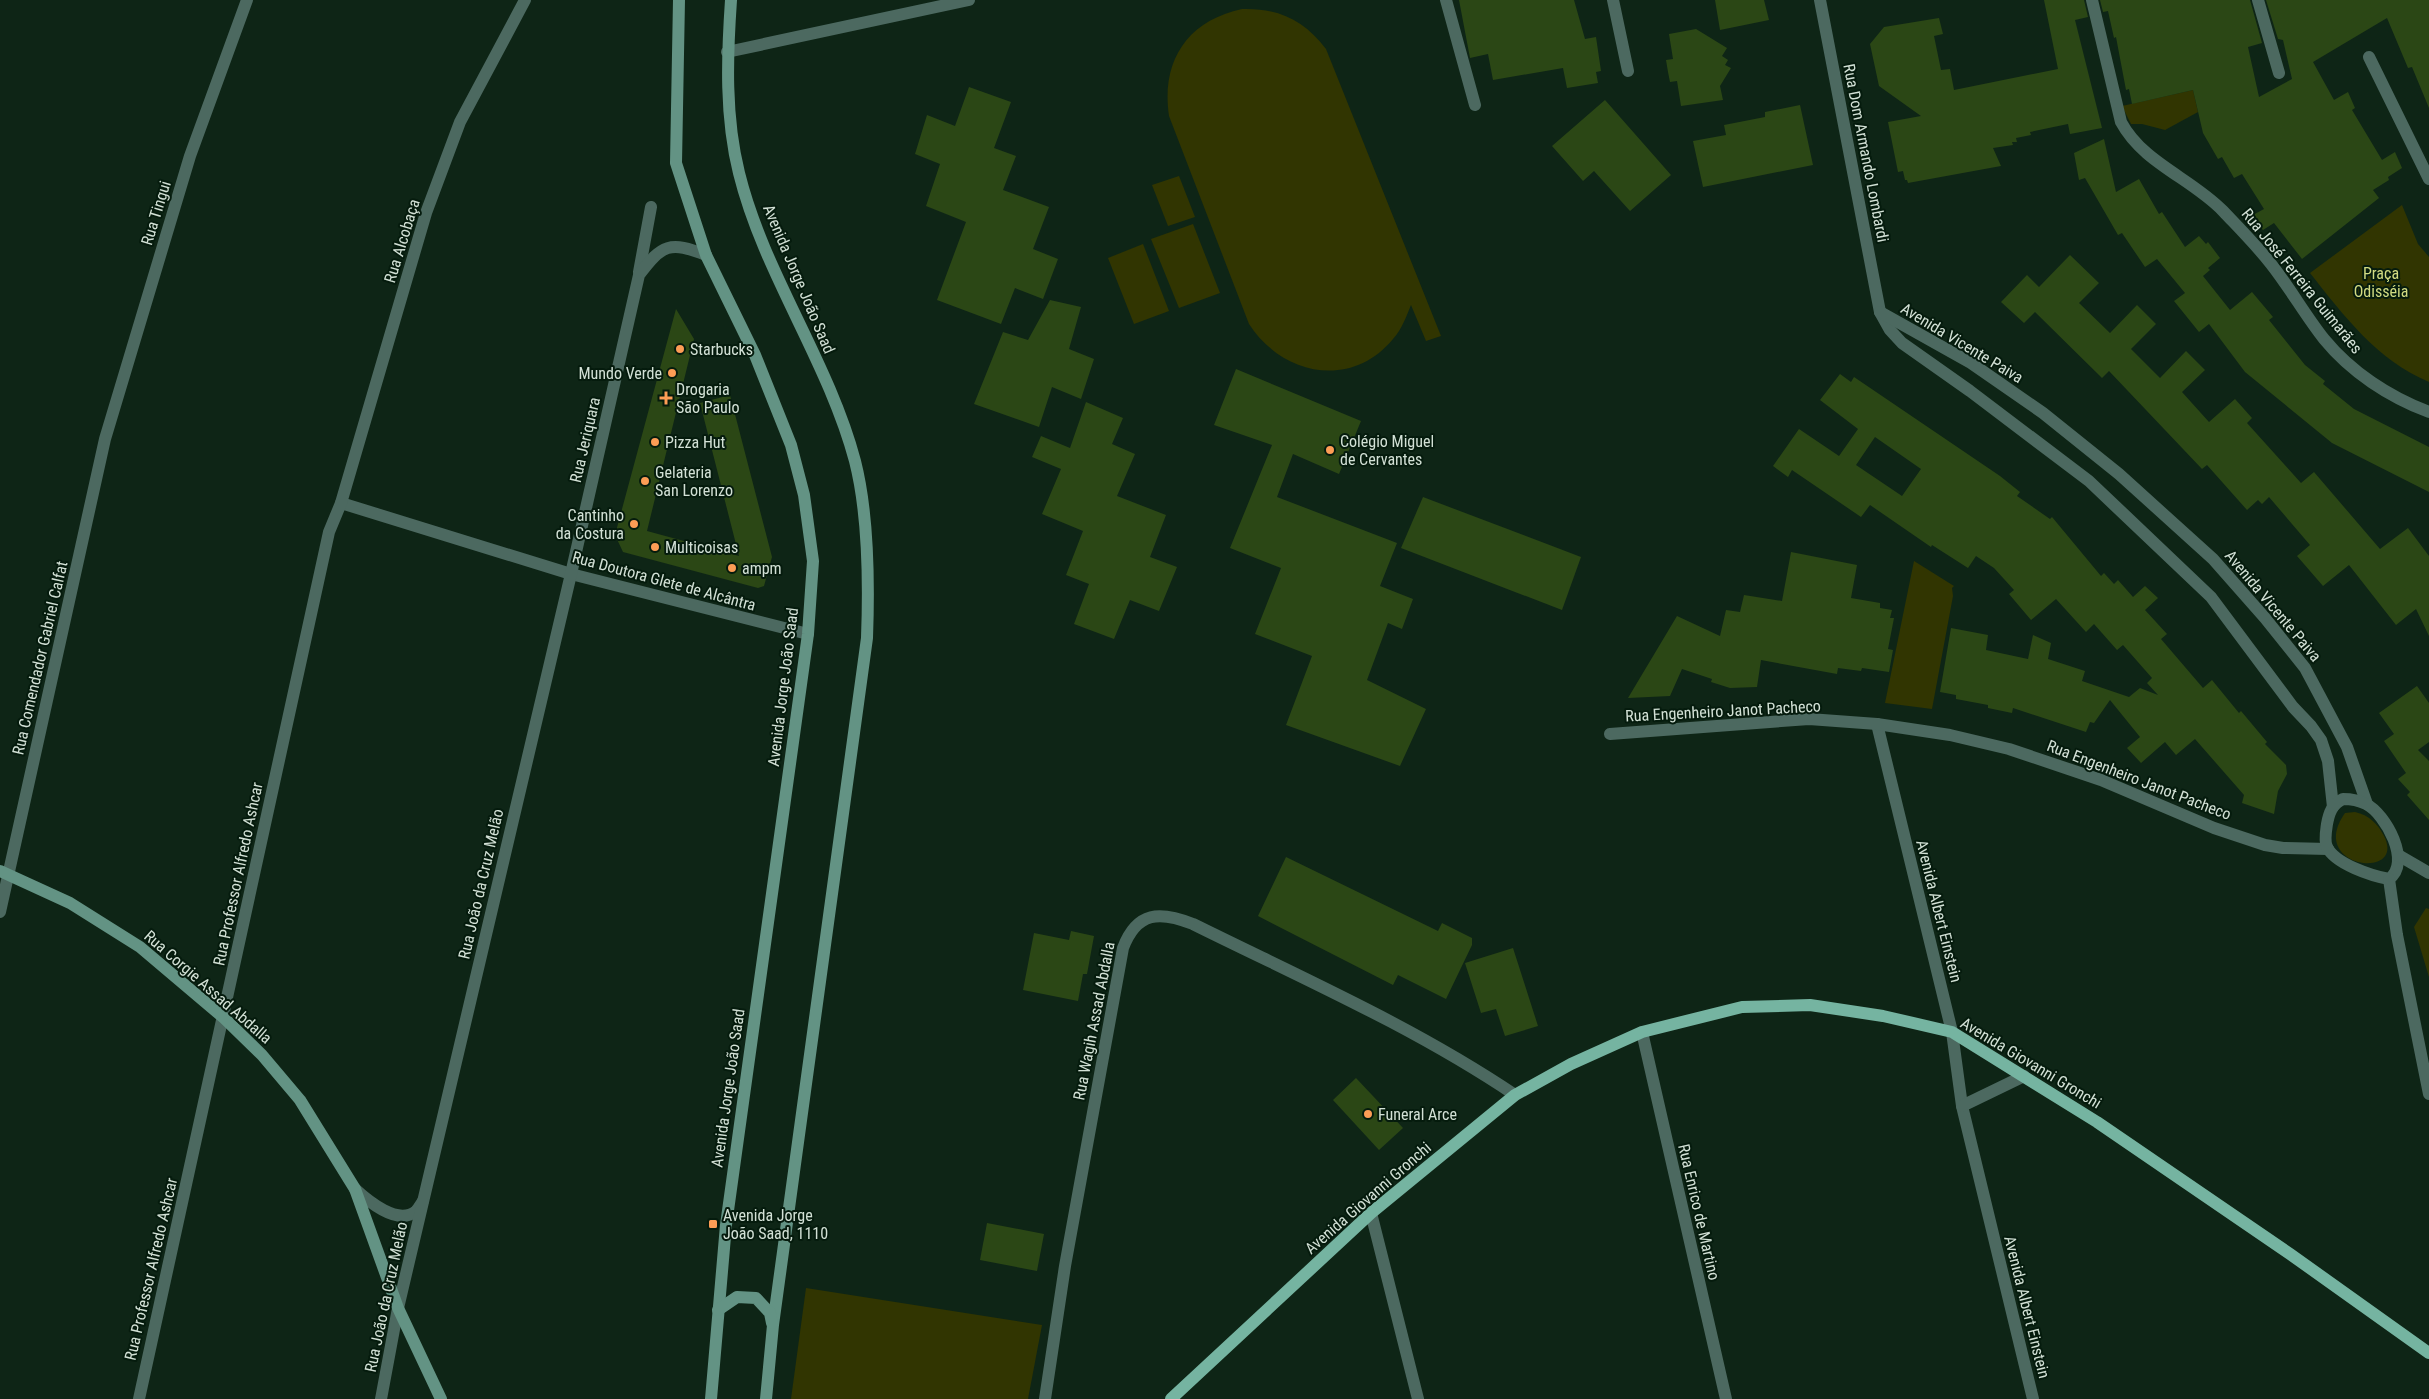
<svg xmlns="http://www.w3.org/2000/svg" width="2429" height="1399" viewBox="0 0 2429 1399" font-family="'Roboto Condensed',sans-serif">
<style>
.green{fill:#313501}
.building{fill:#2b4715;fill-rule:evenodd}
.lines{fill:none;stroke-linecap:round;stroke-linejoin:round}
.street{stroke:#4c6960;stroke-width:12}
.secondary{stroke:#639384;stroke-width:12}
.primary{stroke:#75b4a1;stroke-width:12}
.poi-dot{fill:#fd9d55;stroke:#051b0d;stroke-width:2}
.labels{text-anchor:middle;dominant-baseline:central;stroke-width:4;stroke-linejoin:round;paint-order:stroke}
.street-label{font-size:16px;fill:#d3e1d6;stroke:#051b0d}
.park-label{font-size:16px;fill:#d1db82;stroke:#051b0d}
.poi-label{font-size:16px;fill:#d3e1d6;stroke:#051b0d;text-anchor:start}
</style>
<rect width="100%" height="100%" fill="#0e2516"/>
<g class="green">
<path d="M1242 9C1278 8 1304 20 1326 49L1441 336 1426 341 1411 305C1406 317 1402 329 1393 339 1351 390 1282 375 1249 324L1169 116C1161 61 1187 21 1242 9Z"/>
<path d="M2193 90 2198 112 2165 130 2142 124H2131L2122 106Z"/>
<path d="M1179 176 1195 217 1168 226 1152 185Z"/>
<path d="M2402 205 2418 244 2429 257V382C2377 360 2344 316 2310 273Z"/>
<path d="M1193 224 1220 293 1179 308 1151 239Z"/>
<path d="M1143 244 1169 311 1134 324 1108 258Z"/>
<path d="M1914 561 1954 586 1952 588 1953 596 1932 709 1885 703Z"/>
<path d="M2355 812C2369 815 2378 824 2384 836 2407 881 2306 868 2345 813Z"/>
<path d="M2426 908 2429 909V977L2414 927Z"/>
<path d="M806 1288 1042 1325 1028 1399H791Z"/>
</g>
<g class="building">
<path d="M1459 0H1574L1585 39 1596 37 1601 71 1596 72 1598 83 1567 88 1563 68 1493 80 1488 54 1470 58Z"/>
<path d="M1715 0H1764L1769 20 1720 30Z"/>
<path d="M2044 0H2084L2088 17 2075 20 2102 128 2070 134 2068 124 2030 132 2031 135 2016 138 2017 142H2012L2013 145 1993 148 2001 166 1908 183 1907 180H1905L1903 171 1898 172 1888 122 1921 116 1879 86 1870 44 1884 27 1939 18 1943 34 1934 36 1941 70 1950 69 1954 90 2058 69Z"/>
<path d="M2100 0H2250L2262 43 2248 47 2259 97 2292 79 2283 40 2278 39 2266 0H2429V108L2412 67 2408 68 2387 18 2313 62 2334 100 2348 92 2355 108 2352 110 2382 160 2395 152 2402 168 2388 177 2389 180 2373 190 2379 198 2302 259 2274 223 2263 230 2251 216 2264 209 2242 174 2234 178 2222 157 2218 159 2203 133 2193 90 2132 104 2129 89 2126 90 2116 37 2114 38 2108 11 2103 12Z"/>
<path d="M1696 29 1727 48 1722 56 1728 60 1725 65 1731 68 1720 86 1723 100 1681 106 1677 81 1670 82 1668 72 1666 60 1673 59 1669 34Z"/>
<path d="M969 87 1011 102 994 148 1016 156 1003 190 1049 207 1033 249 1058 259 1043 299 1015 288 1001 324 937 300 966 222 926 206 940 164 915 154 927 115 955 126Z"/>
<path d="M1605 100 1671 175 1630 211 1594 171 1583 181 1552 146Z"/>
<path d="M1800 105 1813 165 1703 187 1693 141 1726 135 1724 125 1765 117V112Z"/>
<path d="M2104 139 2116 192 2139 179 2159 214 2162 212 2185 247 2199 236 2206 244 2208 242 2220 258 2208 268 2210 270 2203 276 2230 310 2252 292 2273 317 2269 320 2305 365 2325 381 2323 384 2354 409 2429 447V492L2332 443 2245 372 2209 324 2199 332 2174 301 2185 293 2157 259 2145 267 2122 233 2118 235 2085 178 2079 180 2074 153Z"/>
<path d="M2070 255 2099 283 2079 303 2110 333 2137 305 2156 324 2131 349 2160 378 2186 351 2205 370 2182 392 2209 422 2235 399 2252 418 2247 423 2301 483 2314 472 2380 549 2408 528 2429 556V636L2416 609 2396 625 2349 565 2323 586 2297 556 2310 545 2269 497 2262 504 2258 500 2247 510 2207 465 2202 469 2109 371 2102 378 2035 312 2024 323 2001 302 2027 275 2039 287Z"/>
<path d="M1050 300 1081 307 1069 349 1094 359 1081 399 1052 387 1039 427 974 404 1003 332 1028 340Z"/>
<path d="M676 309 694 339 647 531 739 556 700 403 730 395 772 557 764 586 758 588 623 552 615 535Z"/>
<path d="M1236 369 1361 421 1339 474 1293 454 1277 497 1397 543 1380 586 1413 599 1402 629 1388 623 1367 680 1426 709 1400 766 1286 725 1312 656 1255 634 1281 568 1230 548 1272 445 1214 425Z"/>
<path d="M1840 374 1851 382 1854 377 2000 476 2020 492 2017 496 2050 519 2052 517 2101 576 2104 573 2114 584 2118 580 2133 597 2145 586 2158 598 2145 610 2167 634 2161 639 2203 688 2212 680 2239 713 2241 711 2267 742 2265 744 2286 765 2287 774 2278 791 2274 814 2242 803 2244 795 2195 739 2176 755 2165 742 2141 763 2127 748 2140 737 2110 700 2094 723 2090 722 2086 732 2013 708 2012 713 1988 708V705L1956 699V695L1940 692 1951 628 1988 635 1986 650 2028 659 2033 635 2051 643 2048 659 2085 671 2082 681 2129 697 2140 688 2158 695 2147 683 2152 678 2123 645 2117 650 2094 624 2086 632 2056 599 2031 620 2009 594 2014 590 1994 568 1976 556 1968 568 1932 545 1931 547 1870 505 1861 517 1792 470 1788 477 1773 466 1799 429 1839 456 1858 429 1820 400ZM1875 437 1921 469 1902 496 1856 465Z"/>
<path d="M1086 402 1123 418 1112 444 1135 454 1117 496 1166 515 1150 557 1177 567 1159 611 1130 600 1114 639 1074 624 1089 584 1066 575 1083 531 1042 514 1061 469 1032 457 1041 436 1070 448Z"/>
<path d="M1423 497 1581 557 1562 610 1401 548Z"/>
<path d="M1791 552 1857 565 1851 598 1880 603V608L1892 610 1890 618H1894L1888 649 1893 650 1889 672 1862 668 1861 671 1838 668 1837 674 1761 660 1757 687 1730 688 1711 682 1712 679 1682 669 1670 696 1628 698 1677 616 1720 636 1726 610 1740 612 1744 595 1782 601Z"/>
<path d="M2417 686 2429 703V742L2418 750 2429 761V820L2407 795 2410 792 2398 779 2406 773 2384 741 2394 734 2379 713Z"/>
<path d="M1286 857 1438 931 1442 923 1472 938V945L1446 999 1398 975 1393 985 1258 916Z"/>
<path d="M1071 931 1094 936 1087 974H1083L1078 1001 1023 990 1034 933 1069 940Z"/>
<path d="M1513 948 1538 1026 1505 1036 1496 1009 1481 1013 1465 963Z"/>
<path d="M1356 1078 1403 1128 1379 1150 1333 1100Z"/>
<path d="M987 1223 1044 1234 1037 1271 980 1260Z"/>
</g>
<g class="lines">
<g class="street">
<path d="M1446 0 1475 105"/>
<path d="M1613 0 1628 71"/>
<path d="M1820 0 1880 312 1890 330 1902 343 1970 391 2089 481 2211 597 2293 707 2311 726 2321 740 2328 761 2333 807"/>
<path d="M2092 0 2121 122C2143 163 2191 178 2223 211 2239 228 2257 246 2271 264 2290 288 2305 315 2324 339 2351 372 2389 397 2429 412"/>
<path d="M2258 0 2279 73"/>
<path d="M727 52 969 0"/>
<path d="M2369 57 2429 179"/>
<path d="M639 272 651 207"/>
<path d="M1880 312 1971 363 2043 413 2119 474 2213 559 2265 618 2305 668 2347 747 2367 804"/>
<path d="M341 503 571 574 808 634"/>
<path d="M1877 724 1952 1032 1962 1106 2033 1399"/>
<path d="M1610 734 1809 719 1877 724 1950 735 2009 749 2101 780 2214 828 2265 845 2283 848 2328 849"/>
<path d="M2343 799C2351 799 2358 800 2366 804 2386 814 2412 863 2389 879 2372 876 2335 864 2327 847 2324 841 2326 831 2327 824 2329 813 2332 804 2343 799Z"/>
<path d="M2398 855 2429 873"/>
<path d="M2389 879 2397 935 2429 1094"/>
<path d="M0 912 105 439 190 156 247 0"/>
<path d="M1642 1032 1726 1399"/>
<path d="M1962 1106 2024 1076"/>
<path d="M355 1189C368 1201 398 1226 416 1211 418 1209 421 1204 423 1201"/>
<path d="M1371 1213 1418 1399"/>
<path d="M139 1399 329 532 341 503 426 213 460 122 525 0"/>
<path d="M381 1399 398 1308 571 574 639 275C662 244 670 241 706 255"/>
<path d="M1045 1399 1065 1266 1123 948C1137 911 1160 911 1193 924 1302 978 1414 1027 1515 1095"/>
</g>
<g class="secondary">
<path d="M679 0 676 163 706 255 755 355 791 445 804 495 813 561 808 634 726 1225 711 1399"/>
<path d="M731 0C727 58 725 117 739 173 764 274 828 360 855 461 868 512 869 584 867 638L773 1325 766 1399"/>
<path d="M0 871 70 903 140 947 224 1018 262 1055 300 1100 355 1189 398 1308 441 1399"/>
<path d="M718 1310 737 1297 756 1298 770 1313 772 1323"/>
</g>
<path class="primary" d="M1171 1399 1371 1213 1515 1095 1571 1064 1642 1032 1742 1007 1810 1005 1883 1016 1952 1032 2097 1122 2290 1254 2429 1353"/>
</g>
<g class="poi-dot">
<circle cx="680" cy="349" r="5"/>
<circle cx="672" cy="373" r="5"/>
<path d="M663.5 390.5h5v5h5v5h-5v5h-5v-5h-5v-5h5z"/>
<circle cx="655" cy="442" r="5"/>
<circle cx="1330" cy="450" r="5"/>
<circle cx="645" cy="481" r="5"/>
<circle cx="634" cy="524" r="5"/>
<circle cx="655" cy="547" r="5"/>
<circle cx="732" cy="568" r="5"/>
<circle cx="1368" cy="1114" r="5"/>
<rect x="708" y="1219" width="10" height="10" rx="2.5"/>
</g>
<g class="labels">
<g class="street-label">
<text transform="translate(1866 153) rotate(79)">Rua Dom Armando Lombardi</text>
<text transform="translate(156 213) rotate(-73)">Rua Tingui</text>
<text transform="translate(402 241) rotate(-73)">Rua Alcobaça</text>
<text transform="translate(799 279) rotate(67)">Avenida Jorge João Saad</text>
<text transform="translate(2302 281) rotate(51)">Rua José Ferreira Guimarães</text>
<text transform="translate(1962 343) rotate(31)">Avenida Vicente Paiva</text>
<text transform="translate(585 440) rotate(-77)">Rua Jeriquara</text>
<text transform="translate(664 581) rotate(15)">Rua Doutora Glete de Alcântra</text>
<text transform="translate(2273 606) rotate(50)">Avenida Vicente Paiva</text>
<text transform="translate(40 658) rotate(-77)">Rua Comendador Gabriel Calfat</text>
<text transform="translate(783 687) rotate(-83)">Avenida Jorge João Saad</text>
<text transform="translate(1723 711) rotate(-3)">Rua Engenheiro Janot Pacheco</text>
<text transform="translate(2139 780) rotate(21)">Rua Engenheiro Janot Pacheco</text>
<text transform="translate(238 874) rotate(-78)">Rua Professor Alfredo Ashcar</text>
<text transform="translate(481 884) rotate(-77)">Rua João da Cruz Melão</text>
<text transform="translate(1939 911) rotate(76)">Avenida Albert Einstein</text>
<text transform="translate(208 987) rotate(41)">Rua Corgie Assad Abdalla</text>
<text transform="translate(1094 1021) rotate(-79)">Rua Wagih Assad Abdalla</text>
<text transform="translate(2031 1063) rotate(31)">Avenida Giovanni Gronchi</text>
<text transform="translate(728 1088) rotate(-82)">Avenida Jorge João Saad</text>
<text transform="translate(1368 1198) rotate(-41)">Avenida Giovanni Gronchi</text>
<text transform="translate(1699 1212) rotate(77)">Rua Enrico de Martino</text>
<text transform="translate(151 1269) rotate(-77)">Rua Professor Alfredo Ashcar</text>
<text transform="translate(386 1297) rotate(-78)">Rua João da Cruz Melão</text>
<text transform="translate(2027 1307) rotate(76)">Avenida Albert Einstein</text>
</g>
<g class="park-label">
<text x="2381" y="273">Praça<tspan x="2381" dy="18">Odisséia</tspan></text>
</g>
<g class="poi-label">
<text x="690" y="349">Starbucks</text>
<text x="662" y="373" text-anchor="end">Mundo Verde</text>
<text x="676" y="389">Drogaria<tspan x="676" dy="18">São Paulo</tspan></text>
<text x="1340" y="441">Colégio Miguel<tspan x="1340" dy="18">de Cervantes</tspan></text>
<text x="665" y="442">Pizza Hut</text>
<text x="655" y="472">Gelateria<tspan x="655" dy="18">San Lorenzo</tspan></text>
<text x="624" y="515" text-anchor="end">Cantinho<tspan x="624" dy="18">da Costura</tspan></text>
<text x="665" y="547">Multicoisas</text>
<text x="742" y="568">ampm</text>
<text x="1378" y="1114">Funeral Arce</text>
<text x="723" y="1215">Avenida Jorge<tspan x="723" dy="18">João Saad, 1110</tspan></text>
</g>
</g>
</svg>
